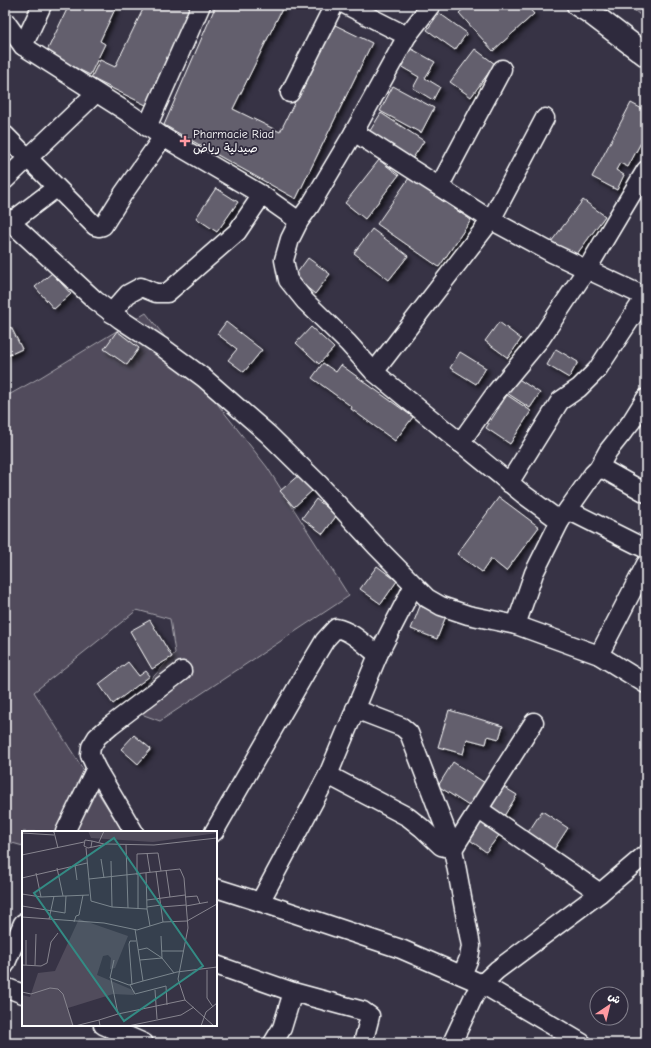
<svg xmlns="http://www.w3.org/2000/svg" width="651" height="1048" viewBox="0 0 651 1048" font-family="'Comic Neue','Playpen Sans Arabic',sans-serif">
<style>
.green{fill:#514c5c;stroke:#a8a6ae}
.building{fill:#635f6d;stroke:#fff;filter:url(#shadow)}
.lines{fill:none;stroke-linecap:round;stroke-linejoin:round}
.minor-casing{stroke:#fff;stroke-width:21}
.tertiary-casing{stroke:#fff;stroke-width:25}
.minor{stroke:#2f2a3d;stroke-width:18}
.tertiary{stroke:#2f2a3d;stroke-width:22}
.poi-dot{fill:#ff9aa2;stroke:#2f2a3d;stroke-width:1.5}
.labels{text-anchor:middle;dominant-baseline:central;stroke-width:3.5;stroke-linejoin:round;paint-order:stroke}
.poi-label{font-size:12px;fill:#fff;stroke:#2f2a3d;text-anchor:start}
.inset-road{fill:none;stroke:#87858f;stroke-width:1}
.view{fill:#338b84;fill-opacity:0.15;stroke:#338b84;stroke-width:2}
.inset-edge{fill:none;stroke:#fff;stroke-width:2}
</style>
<defs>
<filter id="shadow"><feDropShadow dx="3.5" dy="3.5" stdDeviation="2" flood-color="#0009"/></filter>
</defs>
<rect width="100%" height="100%" fill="#373345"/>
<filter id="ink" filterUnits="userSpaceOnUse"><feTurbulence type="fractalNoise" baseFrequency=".025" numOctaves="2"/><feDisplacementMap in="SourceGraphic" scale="8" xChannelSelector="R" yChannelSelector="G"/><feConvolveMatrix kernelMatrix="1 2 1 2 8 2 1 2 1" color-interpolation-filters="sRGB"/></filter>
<g filter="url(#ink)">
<g class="green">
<path d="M628 5H646V20Z"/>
<path d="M146 313 267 467 349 596 160 721 125 708 175 653 170 619 137 610 34 692 123 832H23V846L5 841V397L41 377Z"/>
</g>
<g class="building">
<path d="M69 5H117L100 41 105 44 90 75 46 53Z"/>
<path d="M145 5H195L150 107 91 78 100 60 115 67Z"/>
<path d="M216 5H284L233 109 280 132 333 24 372 43 296 199 164 125Z"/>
<path d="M468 5H526L534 14 493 51 459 13Z"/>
<path d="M439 13 467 33 455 50 427 30Z"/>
<path d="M410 48 435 62 425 78 440 87 433 100 413 88 419 77 400 66Z"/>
<path d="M475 49 495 64 471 97 450 82Z"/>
<path d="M393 86 434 108 421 133 380 111Z"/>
<path d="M631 103 646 111V133L628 167 620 163 616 170 624 175 617 190 592 177Z"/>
<path d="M381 113 424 141 411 161 368 134Z"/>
<path d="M379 160 399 175 365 219 345 203Z"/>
<path d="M409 178 471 220 439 267 377 224Z"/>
<path d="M216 188 238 202 217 232 196 218Z"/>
<path d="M583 200 605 216 574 258 551 242Z"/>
<path d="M372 229 408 256 389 280 354 253Z"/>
<path d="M308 258 330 274 315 294 294 277Z"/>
<path d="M52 273 71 294 54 309 35 287Z"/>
<path d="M226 322 262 350 244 372 228 360 237 349 217 334Z"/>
<path d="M499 322 521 339 508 358 485 341Z"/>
<path d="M11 327 22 349 5 357V331Z"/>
<path d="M311 327 334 348 319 364 296 343Z"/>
<path d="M117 331 139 348 127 365 104 349Z"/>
<path d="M556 349 578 362 569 378 547 365Z"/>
<path d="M460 352 486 368 476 384 450 368Z"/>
<path d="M323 363 336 372 341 365 413 417 395 441 351 409 352 407 312 378Z"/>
<path d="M517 378 540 393 530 408 507 393Z"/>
<path d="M507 395 531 411 510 444 486 428Z"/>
<path d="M300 474 313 490 294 507 280 491Z"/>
<path d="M499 497 539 527 506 571 491 559 482 572 457 554Z"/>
<path d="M316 499 337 515 323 534 302 518Z"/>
<path d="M377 566 397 581 381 604 360 589Z"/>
<path d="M420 606 446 616 437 639 411 629Z"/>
<path d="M150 620 172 657 152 669 130 631Z"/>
<path d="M128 662 139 676 146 671 150 676 113 704 99 684Z"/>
<path d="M449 710 503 726 499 739 488 736 486 744 467 739 463 754 438 747Z"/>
<path d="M134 735 151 749 138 764 121 749Z"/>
<path d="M453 762 488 785 472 808 438 786Z"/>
<path d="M499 784 517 795 501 821 482 809Z"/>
<path d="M542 811 568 828 553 851 527 834Z"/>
<path d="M479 818 500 834 486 852 466 837Z"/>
</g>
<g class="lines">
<defs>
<g id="minor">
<path d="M346 5 407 36"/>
<path d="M431 5 407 36 354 132 310 206 299 221 290 239 284 260 288 280 305 301 348 343 374 372 523 494 560 521"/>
<path d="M5 21 23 46 130 114 163 137 262 195 299 221"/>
<path d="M23 46 42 5"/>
<path d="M290 93 334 5"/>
<path d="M147 127 201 5"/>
<path d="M354 132 491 220 552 253 646 297"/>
<path d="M5 135 95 226 99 227 103 226 123 194 163 137"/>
<path d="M5 180 96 93"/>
<path d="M440 185 502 69"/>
<path d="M5 217 95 300 120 319 162 347 204 378 268 434 320 485 376 546 427 598 441 606 468 615 516 625 599 655 646 684"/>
<path d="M11 222 56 188"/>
<path d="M111 313 128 294 141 287 156 293H167L237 232 262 195"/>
<path d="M374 372 491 220 545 118"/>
<path d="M460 443 497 391 541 338 587 269 646 170"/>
<path d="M598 469 605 470 646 493"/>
<path d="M509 483 560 401 579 388 597 370 645 297"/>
<path d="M568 510 646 549"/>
<path d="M414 585 378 655 328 775 260 902 401 949 482 984 582 1043"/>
<path d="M516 625 534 573 560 521 593 474 598 469 608 451 631 422 646 398"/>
<path d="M599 655 646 564"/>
<path d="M355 709 402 727 409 733 453 849 471 946 469 958 462 975"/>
<path d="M328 775 408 817 422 828 441 846 453 849 534 722"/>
<path d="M478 809 600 893"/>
<path d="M65 832 96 768"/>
<path d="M134 832 96 768 90 755 91 747 97 737 111 725 182 671"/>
<path d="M214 832 307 670 325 640 336 628C352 631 365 645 378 655"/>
<path d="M216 888 260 902"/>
<path d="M5 965 23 923"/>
<path d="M216 965 293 992 363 1011 370 1016 363 1043"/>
<path d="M5 987 23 994"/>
<path d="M103 1025 144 1043"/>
<path d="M273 1043 282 1028 293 992"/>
<path d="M452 1043 474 996 482 984 497 970 600 893 646 854"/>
</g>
<path id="tertiary" d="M578 5 588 11 646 55"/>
</defs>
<use href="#minor" class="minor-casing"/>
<use href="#tertiary" class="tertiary-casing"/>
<use href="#minor" class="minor"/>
<use href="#tertiary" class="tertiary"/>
</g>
</g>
<path class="poi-dot" d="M183 135h4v4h4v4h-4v4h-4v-4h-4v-4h4z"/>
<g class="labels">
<g class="poi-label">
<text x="193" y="134">Pharmacie Riad<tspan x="193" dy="14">صيدلية رياض</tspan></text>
</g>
</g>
<g transform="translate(22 831)">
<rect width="195" height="195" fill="#373345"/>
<path d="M66 0H195V2L131 11 69 7ZM57 88 106 105 93 137 88 138 89 127 86 124 81 125 75 144 113 160 112 164 91 163 46 177 52 195H0V164L8 166 16 142 33 140Z" fill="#514c5c"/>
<path class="inset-road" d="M29 0 32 1 36 17M0 2 32 4M70 10 82 13M77 11 82 0M104 14 106 77M69 16 70 10 63 9 62 15 66 17 85 13 132 14 195 7M64 17 69 70 90 76 125 78M125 22 128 41M0 24 62 11M79 28 82 47M89 30 90 76M53 34 55 49M35 37 41 65M144 39 148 66M134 40 141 91M14 42 19 66M124 42 125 78 128 95M115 44V23L136 22 139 40M0 47 65 32M67 48 158 38 162 47 166 97 156 148 163 169 192 195M0 63 19 66 67 64M163 66 175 65 178 73M125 69 163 64M0 75 43 82 44 65M164 75 186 71M125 76 139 74M139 76 164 74M116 78V43M0 86 82 92 115 99 141 91 165 90 195 73M27 88 32 65M52 91 54 85 57 84 61 64M113 98 121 150 155 141 195 136M4 109V134M116 119 125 117 140 127 152 142M140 120H162M92 129 88 147 107 154 121 150M118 129 140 127 139 105M0 134 19 135 25 132 29 111 36 102M13 134 14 103M185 139V167L191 176M108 154 113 163 144 155 145 174M110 154 107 113 108 110H114M133 159 135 188M0 161 9 163 28 157 36 158 41 163 51 195M96 183 163 169M53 195 77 189M78 195 77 189 96 183 89 148M106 195 159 184 172 176M179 195 184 181 195 172"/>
<path class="view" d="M92 7 181 135 102 190 12 62Z"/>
<rect width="195" height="195" class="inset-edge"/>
</g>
<rect width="651" height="1048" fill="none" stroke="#2f2a3d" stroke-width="20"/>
<rect x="10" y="10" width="631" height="1028" fill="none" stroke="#fff" stroke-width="1.5" filter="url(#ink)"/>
<g transform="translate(609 1006) rotate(35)"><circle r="19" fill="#2f2a3d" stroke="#827f8b"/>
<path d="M0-3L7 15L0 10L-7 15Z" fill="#ff9aa2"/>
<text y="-6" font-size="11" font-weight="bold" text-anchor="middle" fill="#ffffff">ش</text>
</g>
</svg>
